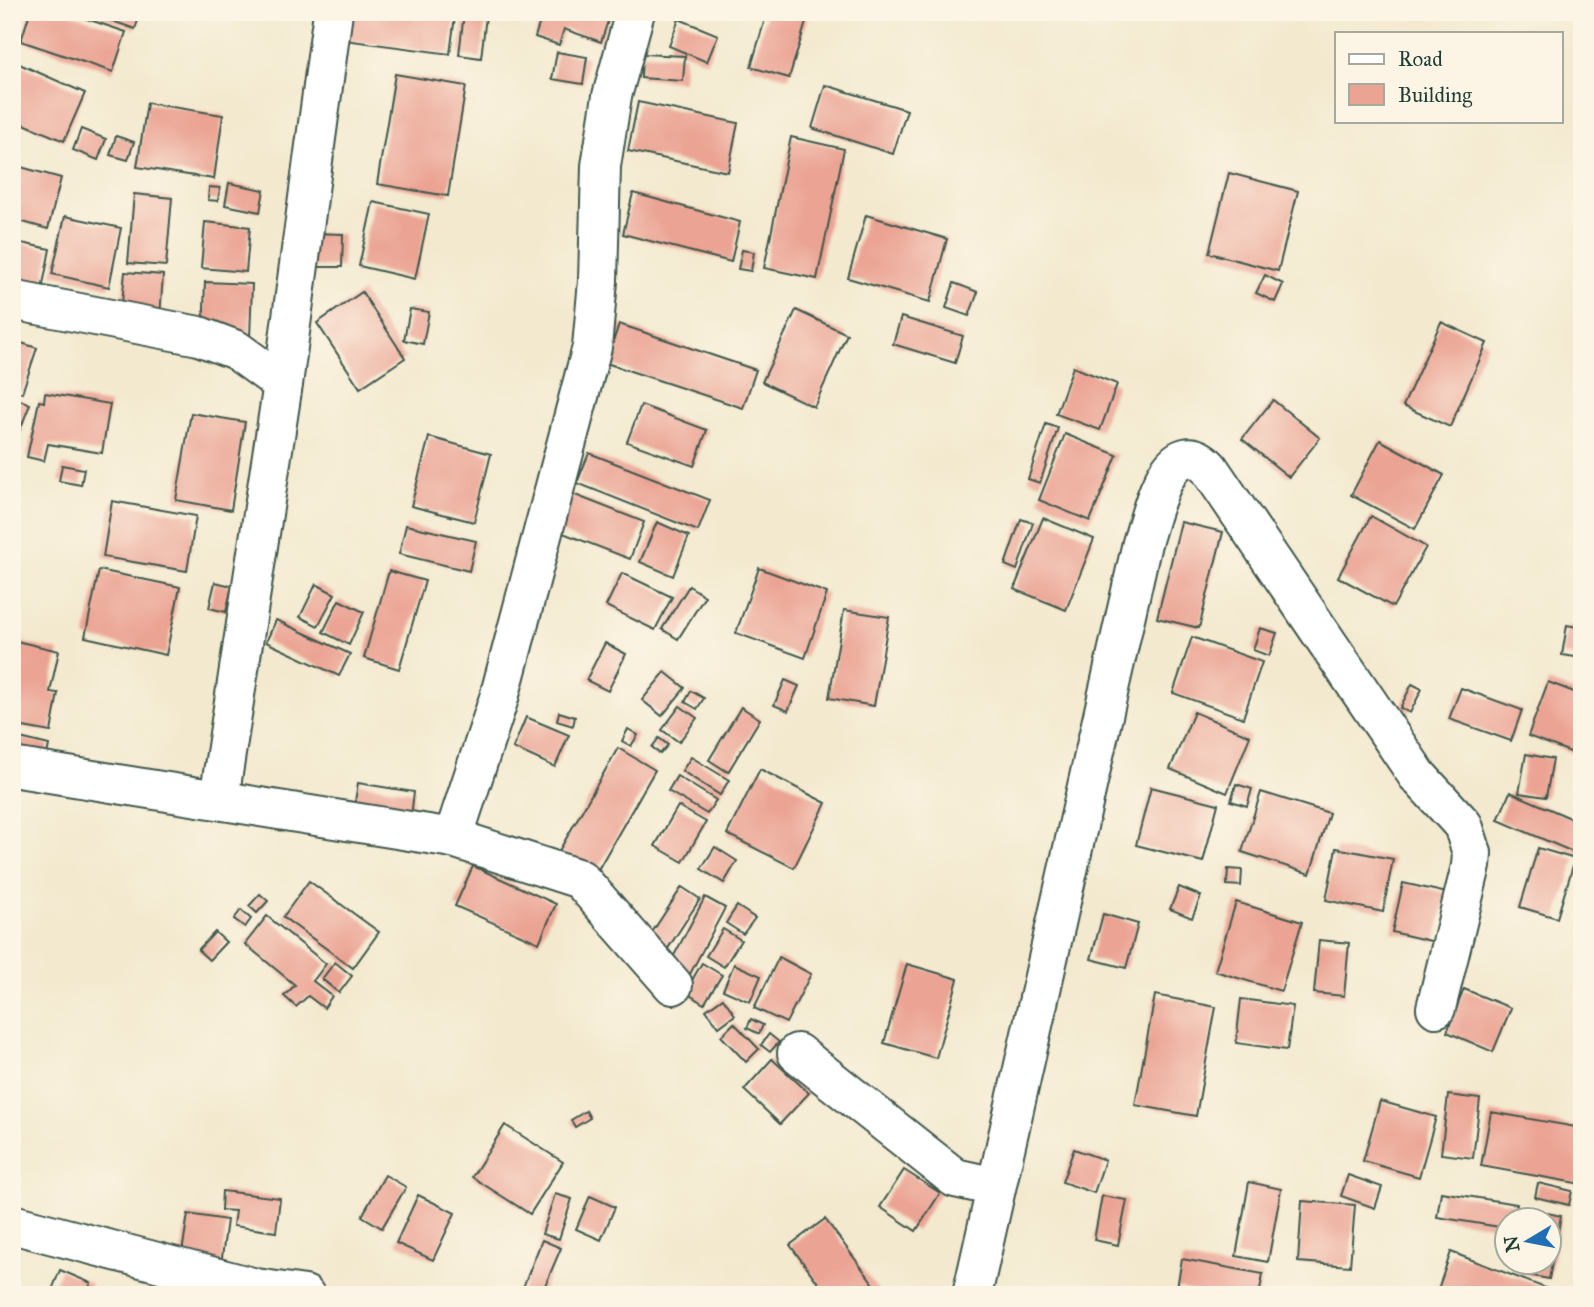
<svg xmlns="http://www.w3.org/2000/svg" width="1594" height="1307" viewBox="0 0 1594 1307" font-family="'IM FELL Great Primer',serif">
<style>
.building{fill:#eba494}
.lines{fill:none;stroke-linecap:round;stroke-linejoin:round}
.minor-casing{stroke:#3f574b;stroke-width:42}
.minor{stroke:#fff;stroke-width:38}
</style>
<rect width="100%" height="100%" fill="#fcf5e5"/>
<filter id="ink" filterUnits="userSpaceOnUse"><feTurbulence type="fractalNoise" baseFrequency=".0143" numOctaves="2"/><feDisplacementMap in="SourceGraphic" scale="14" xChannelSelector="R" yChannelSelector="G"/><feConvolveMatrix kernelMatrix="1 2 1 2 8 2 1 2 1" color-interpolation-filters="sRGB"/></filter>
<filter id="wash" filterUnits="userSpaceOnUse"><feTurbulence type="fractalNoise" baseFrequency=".00686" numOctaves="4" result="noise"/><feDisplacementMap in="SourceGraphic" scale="28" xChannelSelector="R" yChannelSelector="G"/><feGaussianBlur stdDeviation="1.57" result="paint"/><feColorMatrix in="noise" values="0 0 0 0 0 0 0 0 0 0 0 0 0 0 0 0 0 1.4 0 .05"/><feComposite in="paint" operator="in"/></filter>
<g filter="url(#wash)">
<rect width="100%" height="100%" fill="#f3e9cf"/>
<g id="blocks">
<g class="building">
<path d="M30 12H66L126 32 113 72 21 41Z"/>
<path d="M87 12H141L135 29Z"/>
<path d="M348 12H430L455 16 450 54 344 40Z"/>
<path d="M543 12H611L601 42 564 29 559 45 535 37Z"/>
<path d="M767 12H785L807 19 789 78 751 67Z"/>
<path d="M464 13 486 16 481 58 459 55Z"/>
<path d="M679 19 718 35 707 62 669 46Z"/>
<path d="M557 52 587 57 583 84 552 79Z"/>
<path d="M642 54 685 56 683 81 641 78Z"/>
<path d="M17 63 85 93 64 141 12 119V75Z"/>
<path d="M395 74 466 86 448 196 377 184Z"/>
<path d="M825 85 907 110 893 154 812 128Z"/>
<path d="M638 102 738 123 728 172 628 151Z"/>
<path d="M147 103 223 115 214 179 137 167Z"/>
<path d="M81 129 106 139 98 160 73 150Z"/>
<path d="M116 136 134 142 128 160 110 155Z"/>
<path d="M791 137 844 149 817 279 764 268Z"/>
<path d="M17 166 61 178 48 229 12 219V184Z"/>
<path d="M1229 173 1298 191 1278 271 1209 253Z"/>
<path d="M229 183 264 190 260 212 225 205Z"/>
<path d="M209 187 220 188 218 201 208 200Z"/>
<path d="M633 193 740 222 731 262 623 234Z"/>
<path d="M134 194 172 198 166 266 128 263Z"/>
<path d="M373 202 429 214 415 279 359 266Z"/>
<path d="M866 215 947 239 930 302 848 278Z"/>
<path d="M65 216 121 228 109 287 52 274Z"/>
<path d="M205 222 250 227 246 272 201 268Z"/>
<path d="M312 233 343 234 342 267H312Z"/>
<path d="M12 241 50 249 42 290 12 284Z"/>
<path d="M742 250 754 252 751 271 738 269Z"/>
<path d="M125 272 163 275 160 317 121 313Z"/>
<path d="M1265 275 1283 284 1275 302 1256 293Z"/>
<path d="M205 282 252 284 250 338 203 336Z"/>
<path d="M954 283 978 292 969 316 946 308Z"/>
<path d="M362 292 405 358 360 388 317 323Z"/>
<path d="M410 309 429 312 423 344 404 340Z"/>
<path d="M796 310 847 334 814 407 762 382Z"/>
<path d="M901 317 963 336 955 363 893 344Z"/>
<path d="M1441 322 1487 343 1450 427 1403 406Z"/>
<path d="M619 324 756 370 743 408 606 363Z"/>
<path d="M12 340 37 348 22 393 12 390Z"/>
<path d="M1073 367 1117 384 1100 430 1056 414Z"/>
<path d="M45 393 110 404 102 453 48 444 44 461 27 457 39 401 44 402Z"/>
<path d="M15 398 30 404 15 443 12 442V406Z"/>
<path d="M1273 400 1320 438 1289 477 1242 439Z"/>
<path d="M641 405 707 430 694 466 627 442Z"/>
<path d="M191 413 245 422 231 510 176 500Z"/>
<path d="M1046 424 1058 428 1040 483 1028 479Z"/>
<path d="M1065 434 1117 455 1090 521 1039 500Z"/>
<path d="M429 437 491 454 474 522 411 506Z"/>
<path d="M1380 440 1444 475 1415 529 1351 495Z"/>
<path d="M589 453 710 500 698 531 577 483Z"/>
<path d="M62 465 84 469 81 485 59 481Z"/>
<path d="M570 493 644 522 630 559 555 530Z"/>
<path d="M112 501 196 516 187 571 103 557Z"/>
<path d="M1371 516 1426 547 1393 607 1338 577Z"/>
<path d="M1043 518 1094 539 1066 610 1014 589Z"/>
<path d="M1021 519 1033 523 1017 570 1005 565Z"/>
<path d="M657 522 689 536 673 576 640 562Z"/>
<path d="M1181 522 1223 532 1199 628 1157 618Z"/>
<path d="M406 525 476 541 469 571 399 554Z"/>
<path d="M759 568 827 593 805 658 736 633Z"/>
<path d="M99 570 180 587 166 655 85 637Z"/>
<path d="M389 571 425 581 399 669 364 658Z"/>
<path d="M622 573 672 597 655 630 606 606Z"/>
<path d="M215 582 232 586 226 612 209 608Z"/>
<path d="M316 584 335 594 318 626 300 617Z"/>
<path d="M689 586 705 596 678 639 662 629Z"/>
<path d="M339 600 364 612 349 645 323 632Z"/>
<path d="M844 610 889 617 874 706 829 698Z"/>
<path d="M276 620 350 654 339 676 266 642Z"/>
<path d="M1567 625 1582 628V658L1562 655Z"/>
<path d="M1260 628 1277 633 1269 656 1253 650Z"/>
<path d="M1192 637 1262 662 1243 718 1173 693Z"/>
<path d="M12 640 59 651 50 692 58 693 51 732 12 725Z"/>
<path d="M605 643 626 654 608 691 586 680Z"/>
<path d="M665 672 685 688 662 716 642 700Z"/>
<path d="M785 680 799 686 788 711 774 705Z"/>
<path d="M1548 682 1582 695 1581 756 1528 736Z"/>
<path d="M1412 684 1422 689 1410 713 1400 708Z"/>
<path d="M1461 688 1522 710 1511 741 1449 719Z"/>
<path d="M691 691 704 698 697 709 685 702Z"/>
<path d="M680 706 697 718 679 742 662 730Z"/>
<path d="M741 707 760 719 728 772 709 760Z"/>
<path d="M559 712 575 717 573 726 557 721Z"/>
<path d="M1194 712 1250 736 1227 793 1170 769Z"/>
<path d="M526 717 569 735 555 767 513 748Z"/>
<path d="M628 729 638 735 631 746 622 741Z"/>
<path d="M12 736 49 745 45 765 12 757Z"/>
<path d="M659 738 668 745 660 754 652 747Z"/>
<path d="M618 748 655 770 596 873 559 851Z"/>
<path d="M1526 754 1553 759 1546 797 1519 793Z"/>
<path d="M691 757 729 780 720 795 682 771Z"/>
<path d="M760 769 826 803 794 868 727 834Z"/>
<path d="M677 776 716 800 707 814 668 791Z"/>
<path d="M358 783 414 792 411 816 354 808Z"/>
<path d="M1236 784 1252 789 1247 806 1231 801Z"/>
<path d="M1151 787 1218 804 1203 862 1136 845Z"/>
<path d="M1261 792 1329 813 1310 874 1242 852Z"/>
<path d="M1510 792 1582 823 1580 855 1498 820Z"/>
<path d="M678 806 706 822 683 862 655 846Z"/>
<path d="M715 847 737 861 724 883 701 869Z"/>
<path d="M1336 848 1393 859 1383 912 1326 900Z"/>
<path d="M1538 848 1575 859 1557 918 1520 907Z"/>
<path d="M473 866 556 904 539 943 455 906Z"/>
<path d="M1228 869 1242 870 1241 886 1227 885Z"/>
<path d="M309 881 379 932 353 968 283 917Z"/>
<path d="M1403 883 1447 893 1435 942 1392 932Z"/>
<path d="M682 887 700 899 665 953 647 940Z"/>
<path d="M1179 887 1201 896 1192 918 1170 909Z"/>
<path d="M260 894 268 901 257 913 249 906Z"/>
<path d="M705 897 725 908 689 976 669 965Z"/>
<path d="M1236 902 1302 922 1281 991 1215 971Z"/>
<path d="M737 906 755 918 743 934 726 923Z"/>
<path d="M241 910 251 919 245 927 234 919Z"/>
<path d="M1103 914 1138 924 1126 968 1091 959Z"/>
<path d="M267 916 326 964 313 981 332 996 324 1008 308 996 296 1007 284 996 295 985 245 944Z"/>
<path d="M723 929 741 940 724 967 706 956Z"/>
<path d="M215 932 226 942 209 960 198 950Z"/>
<path d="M1319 940 1349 943 1344 996 1314 993Z"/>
<path d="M779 957 811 974 786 1023 754 1008Z"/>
<path d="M335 962 352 976 339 993 322 979Z"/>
<path d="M702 963 722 975 704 1004 685 992Z"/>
<path d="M734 964 761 976 750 1002 723 990Z"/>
<path d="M907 964 958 979 936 1058 884 1043Z"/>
<path d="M1464 989 1511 1008 1493 1052 1447 1032Z"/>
<path d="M1155 995 1216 1007 1196 1116 1135 1105Z"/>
<path d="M723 998 735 1015 719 1027 706 1010Z"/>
<path d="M1241 999 1293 1006 1287 1050 1236 1043Z"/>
<path d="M751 1019 763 1025 759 1034 747 1028Z"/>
<path d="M734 1023 759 1049 746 1062 721 1036Z"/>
<path d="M769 1034 779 1042 770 1052 761 1045Z"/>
<path d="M772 1059 809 1093 780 1124 744 1090Z"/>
<path d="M1448 1095 1480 1099 1473 1158 1441 1154Z"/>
<path d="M1380 1101 1436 1117 1419 1177 1363 1161Z"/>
<path d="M586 1111 590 1118 575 1127 571 1120Z"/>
<path d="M1491 1112 1582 1128V1184L1481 1166Z"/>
<path d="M505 1125 563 1162 530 1214 472 1177Z"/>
<path d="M1074 1149 1105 1160 1094 1193 1062 1182Z"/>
<path d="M904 1170 940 1193 916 1231 880 1207Z"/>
<path d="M385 1175 406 1187 382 1228 362 1216Z"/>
<path d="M1348 1175 1382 1187 1375 1208 1341 1196Z"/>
<path d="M1249 1182 1281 1189 1268 1262 1236 1256Z"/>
<path d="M1538 1183 1572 1191 1569 1205 1535 1197Z"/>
<path d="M222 1191 280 1198 276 1232 233 1226 235 1211 221 1210Z"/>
<path d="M1441 1192 1517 1204 1515 1220H1506V1228L1437 1217Z"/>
<path d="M555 1194 572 1199 559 1239 542 1234Z"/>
<path d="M418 1195 455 1213 433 1260 396 1243Z"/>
<path d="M590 1196 615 1207 601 1240 576 1229Z"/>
<path d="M1102 1196 1127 1200 1118 1245 1094 1240Z"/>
<path d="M1302 1201 1355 1205 1350 1266 1298 1262Z"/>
<path d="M1529 1209 1561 1216 1549 1279 1517 1273 1519 1262H1548V1220H1527Z"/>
<path d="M188 1214 227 1220 221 1265 181 1259Z"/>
<path d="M825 1219 882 1295H827L790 1245Z"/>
<path d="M542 1240 561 1248 541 1295H520Z"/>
<path d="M1451 1252 1548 1289 1546 1295H1436Z"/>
<path d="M1182 1259 1263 1274 1259 1295H1211L1177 1288Z"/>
<path d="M60 1270 91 1283 86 1295H50Z"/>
<path d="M764 1287 784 1294V1295H761Z"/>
</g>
</g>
</g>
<g filter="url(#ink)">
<use href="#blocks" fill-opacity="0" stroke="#3f574b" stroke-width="2"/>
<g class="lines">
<defs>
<g id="minor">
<path d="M12 300 199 336 236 350 283 384"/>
<path d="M12 767 453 838 580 879 673 985"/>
<path d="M219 799 283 384 333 12"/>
<path d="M453 838 499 698 592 347 598 281 601 166 612 96 635 12"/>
<path d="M797 1053 955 1178 996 1187"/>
<path d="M12 1224 256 1288 305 1295"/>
<path d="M972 1295 1142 543C1151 516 1169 427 1209 468L1417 775 1463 825 1472 853 1471 866 1436 1008"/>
</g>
</defs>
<use href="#minor" class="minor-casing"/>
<use href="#minor" class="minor"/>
</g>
</g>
<rect width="1594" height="1307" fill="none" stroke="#fcf5e5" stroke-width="42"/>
<rect x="1335" y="32" width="228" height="91" fill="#fcf5e5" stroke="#a4ab9e" stroke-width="2"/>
<rect x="1349" y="54" width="35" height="10" fill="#ffffff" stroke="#a4ab9e" stroke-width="2"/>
<text x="1398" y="66" font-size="21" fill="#1f3d34">Road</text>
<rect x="1349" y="84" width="35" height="21" fill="#eba494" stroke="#a4ab9e" stroke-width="2"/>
<text x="1398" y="102" font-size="21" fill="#1f3d34">Building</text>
<g transform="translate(1528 1241) rotate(260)"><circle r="33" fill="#fcf5e5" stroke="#a4ab9e" stroke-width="2"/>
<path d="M0-5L12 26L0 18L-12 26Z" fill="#1f6fb2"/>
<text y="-10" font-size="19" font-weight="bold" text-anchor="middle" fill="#1f3d34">N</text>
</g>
</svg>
